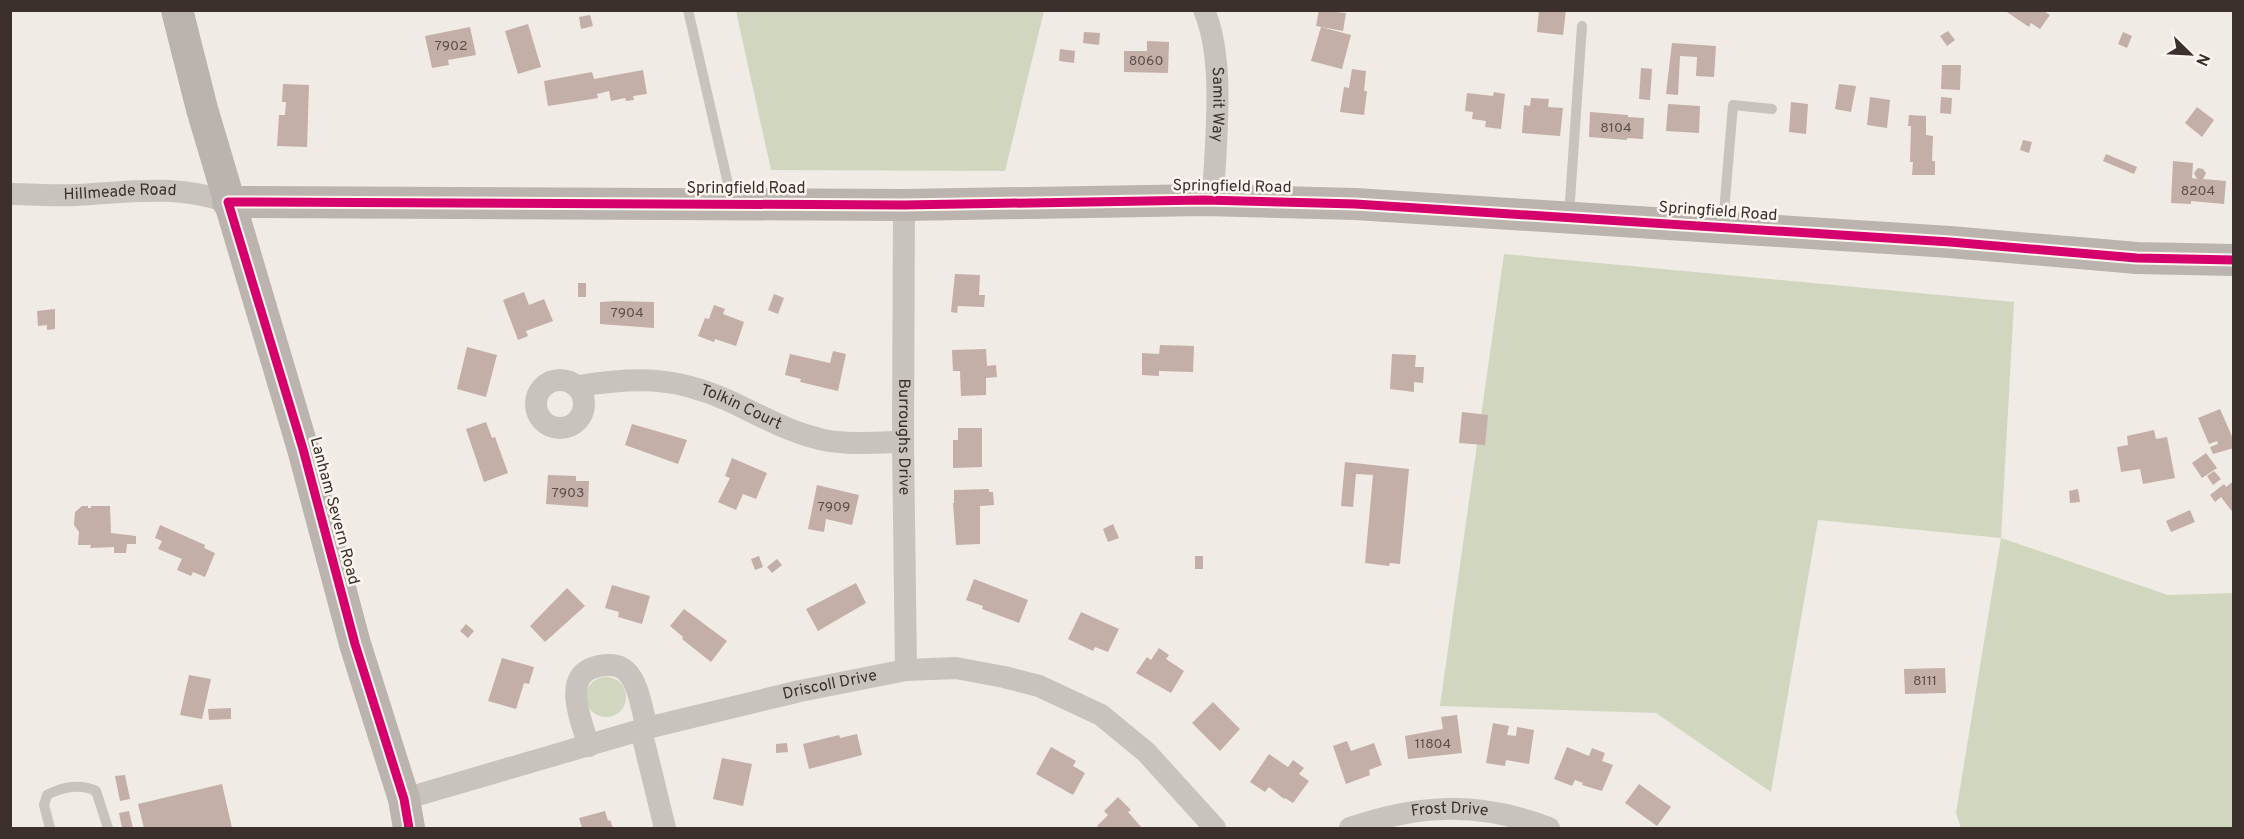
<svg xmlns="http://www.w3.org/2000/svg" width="2244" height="839" viewBox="0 0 2244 839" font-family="Overpass,sans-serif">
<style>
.green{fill:#d1d6bf}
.building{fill:#c3afa7}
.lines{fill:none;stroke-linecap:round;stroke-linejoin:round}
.lane{stroke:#c9c3be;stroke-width:10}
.street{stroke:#c9c3be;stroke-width:22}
.secondary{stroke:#bab3ae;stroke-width:32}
.cycleway-casing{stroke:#fbf5ee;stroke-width:13}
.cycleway{stroke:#d6006c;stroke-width:9}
.labels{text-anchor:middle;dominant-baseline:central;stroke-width:5;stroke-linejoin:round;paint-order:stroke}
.number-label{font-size:14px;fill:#5d504a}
.street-label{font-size:16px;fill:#3b302b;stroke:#fbf5ee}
</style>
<rect width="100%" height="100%" fill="#f0ebe5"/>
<g class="green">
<path d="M736 11H1044L1005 171 771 170Z"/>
<path d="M1504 254 2014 302 2001 538 2168 595 2233 593V828H1961L1956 813 2001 538 1818 520 1771 792 1656 713 1440 706Z"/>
<circle cx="606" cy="697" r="20"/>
</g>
<g class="building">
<path d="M1319 10 1346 13 1343 31 1316 26Z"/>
<path d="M1539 10H1566L1563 35 1537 32Z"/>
<path d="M2004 10H2042L2050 15 2040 29 2031 23 2029 27Z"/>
<path d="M590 15 593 26 581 29 579 17Z"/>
<path d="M528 24 541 67 518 74 505 31Z"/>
<path d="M470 27 476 55 448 60 449 65 432 68 425 36Z"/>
<path d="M1321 27 1351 35 1342 69 1311 61Z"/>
<path d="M1948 31 1955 40 1947 46 1940 36Z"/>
<path d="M1084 32 1100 33 1099 45 1083 43Z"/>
<path d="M2123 32 2132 36 2127 48 2118 44Z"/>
<path d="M1147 41 1169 42 1168 73 1124 72V51H1147Z"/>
<path d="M1672 43 1716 46 1714 77 1696 76 1697 57 1680 56 1678 95 1666 94Z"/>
<path d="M1060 49 1075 51 1074 63 1059 61Z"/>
<path d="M1942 65H1961L1960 90 1941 89Z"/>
<path d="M1641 68 1652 69 1650 100 1639 99Z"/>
<path d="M1352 69 1366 71 1364 91H1367L1364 115 1340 112 1344 87 1349 88Z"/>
<path d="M643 70 647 94 633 96 634 100 626 101 625 98 611 101 609 91 597 94 598 98 548 106 544 81 592 72 594 79Z"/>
<path d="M283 84 309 85 307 147 277 146 279 115H285L286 102H282Z"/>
<path d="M1839 84 1856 86 1851 112 1835 109Z"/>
<path d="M1494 92 1505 94 1501 129 1485 127 1486 121 1472 119 1473 112 1465 111 1467 93 1493 96Z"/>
<path d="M1870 97 1890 100 1887 128 1867 125Z"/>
<path d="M1941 97 1952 98 1951 114 1940 113Z"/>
<path d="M1531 98 1549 99 1548 107 1563 108 1560 136 1522 133 1524 105 1530 106Z"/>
<path d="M1791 102 1808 104 1806 134 1789 132Z"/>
<path d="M1668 104 1700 106 1699 133 1666 131Z"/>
<path d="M2197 107 2214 120 2202 137 2185 123Z"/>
<path d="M1590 112 1628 115V117L1644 118 1643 139 1627 138V140L1589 137Z"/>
<path d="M1909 115 1926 116V135L1933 136 1932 161H1935V175H1912L1913 162H1910L1911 126H1908Z"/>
<path d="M2023 140 2032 142 2029 153 2020 150Z"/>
<path d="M2106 154 2137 167 2134 174 2103 161Z"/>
<path d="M2173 161 2193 163 2192 178 2197 179 2194 173 2198 168 2203 169 2206 173 2203 179 2226 181 2224 204 2191 201V204L2171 203Z"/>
<path d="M955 274 980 275 979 295H985L984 307 958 306 957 313 951 312Z"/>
<rect x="578" y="283" width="8" height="14"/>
<path d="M524 292 529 305 544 299 553 321 526 331 528 336 518 340 503 300Z"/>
<path d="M774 294 784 298 778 314 768 310Z"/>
<path d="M617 301 654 302V328L600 324V302Z"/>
<path d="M714 305 725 309 723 314 744 322 736 346 715 339 714 342 698 336 705 318 709 319Z"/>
<path d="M55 309V329L47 330V325L38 326 37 311Z"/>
<path d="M1160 345 1194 346 1193 372 1159 371V376L1142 375V353L1159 354Z"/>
<path d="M467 347 497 355 486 397 457 389Z"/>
<path d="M986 349 987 366 996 365 997 377 986 378V395L961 396 960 371H953L952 350Z"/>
<path d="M833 351 846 354 838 391 800 382 801 379 785 375 790 354 830 363Z"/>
<path d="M1392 354 1416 355 1415 367H1424L1423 383 1414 382V392L1390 389Z"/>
<path d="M2220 409 2234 441V448L2213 454 2210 447 2218 444 2217 441 2209 444 2198 418Z"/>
<path d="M1462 412 1488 415 1485 445 1459 443Z"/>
<path d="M486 422 492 438 495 437 508 473 484 482 466 429Z"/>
<path d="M632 424 687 440 678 464 625 445Z"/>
<path d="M958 428H982V467L953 468V440H958Z"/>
<path d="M2154 430 2156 439 2167 437 2175 478 2143 484 2140 469 2121 472 2117 447 2128 445 2127 436Z"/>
<path d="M2206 453 2217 468 2202 478 2192 463Z"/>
<path d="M732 458 767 473 756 499 743 494 736 510 718 502 730 478 725 476Z"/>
<path d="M1345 462 1409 469 1400 564 1390 563 1389 566 1365 563 1373 475 1356 474 1353 507 1341 506Z"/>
<path d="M2214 471 2221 479 2213 485 2207 476Z"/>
<path d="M548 475 576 476V481H589L588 507 546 504Z"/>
<path d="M2234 481V514L2221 497 2215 502 2210 495 2224 484 2226 487Z"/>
<path d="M817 485 859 495 852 525 826 519 824 532 808 529Z"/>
<path d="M989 489V492H993L994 505 980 506V544L956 545 953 503H954V490Z"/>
<path d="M2078 489 2080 502 2070 503 2069 491Z"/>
<path d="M82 506H88V508H91V506H110L111 533 136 536V544H127L126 553H114V547L90 548 91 545H78L79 532 74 525 75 512Z"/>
<path d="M2190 510 2195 522 2171 532 2166 521Z"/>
<path d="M1113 524 1119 538 1108 542 1103 529Z"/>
<path d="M160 525 205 545 204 548 215 553 205 577 193 572 191 576 177 570 182 559 158 549 162 541 155 538Z"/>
<path d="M759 556 763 567 755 570 751 559Z"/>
<rect x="1195" y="556" width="8" height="13"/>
<path d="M777 559 782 565 772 573 767 567Z"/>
<path d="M974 579 1028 600 1019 623 982 609 983 606 966 600Z"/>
<path d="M856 583 866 603 818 631 806 609Z"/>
<path d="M612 585 650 596 642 624 618 617 619 612 605 608Z"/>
<path d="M567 588 585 606 545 642 530 626Z"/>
<path d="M684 609 727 641 711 662 682 639 683 637 670 626Z"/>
<path d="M1081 612 1119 629 1108 652 1095 647 1093 651 1068 639Z"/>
<path d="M466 624 474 631 468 638 460 631Z"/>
<path d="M1159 648 1169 655 1166 659 1184 671 1171 693 1136 673 1147 657 1151 660Z"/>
<path d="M502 658 534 667 529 684 524 683 516 709 488 701Z"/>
<path d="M1945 668 1946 693 1905 694 1904 669Z"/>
<path d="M189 675 211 679 202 719 180 715Z"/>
<path d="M1213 702 1240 729 1220 751 1192 723Z"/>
<path d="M231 708V719L209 720 208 709Z"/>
<path d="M1457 715 1462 753 1408 759 1405 736 1443 729 1441 717Z"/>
<path d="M1493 723 1509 726 1507 735 1516 736 1517 727 1534 730 1529 764 1506 760 1505 766 1486 763Z"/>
<path d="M857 734 862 755 809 769 803 744 839 735 840 738Z"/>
<path d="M1347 741 1351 751 1374 743 1382 765 1369 770 1370 775 1346 784 1333 746Z"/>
<path d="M787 743 788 752 776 753V744Z"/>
<path d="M1051 747 1076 761 1073 766 1085 773 1073 795 1036 774Z"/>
<path d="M1567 747 1589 756 1592 748 1605 753 1602 761 1613 765 1602 791 1582 785 1583 783 1575 780 1572 786 1554 779Z"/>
<path d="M1269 754 1288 767 1293 760 1304 768 1299 774 1309 781 1293 803 1285 798 1284 799 1269 787 1265 792 1250 782Z"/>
<path d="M722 758 752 764 743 806 713 799Z"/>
<path d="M125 775 130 799 120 801 115 776Z"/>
<path d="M222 784 232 828H144L138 804Z"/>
<path d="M1639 784 1671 807 1657 826 1625 803Z"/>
<path d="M1118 797 1131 810 1128 812 1142 828H1107L1105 827 1100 828 1097 826 1108 815 1104 811Z"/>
<path d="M129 811 133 828H122L119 813Z"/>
<path d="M605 811 608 821 610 820 613 828H582L579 818Z"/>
</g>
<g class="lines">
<g class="lane">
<path d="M688 10 732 201"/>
<path d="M1569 215 1582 26"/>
<path d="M1723 224 1733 105 1772 109"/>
<path d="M50 828 44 805 47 795C62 787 81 783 96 791L108 828"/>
</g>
<g class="street">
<path id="s1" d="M1204 10C1226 61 1215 145 1213 200"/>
<path id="s2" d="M10 194C32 194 54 196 76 195 130 192 175 184 228 202"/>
<path id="s3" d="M904 205 903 442 906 670"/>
<circle cx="560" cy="404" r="24"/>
<path id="s4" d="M578 386C635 377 673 376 727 400 756 413 784 430 816 438 843 446 875 442 903 442"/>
<path d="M641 730 665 828"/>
<path d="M589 746C581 721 560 673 599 666 609 664 619 664 626 671 639 683 642 711 647 728"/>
<path id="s5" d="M404 799 647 728 800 691 906 670 956 668 1004 677 1039 686 1101 715 1146 752 1215 828"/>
<path id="s6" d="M1350 828C1420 804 1478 801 1549 828"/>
</g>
<g class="secondary">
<path d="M177 10 202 109 303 449 355 644 404 799 409 828"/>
<path d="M228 202 904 205 1204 200 1355 204 1950 242 2137 258 2234 260"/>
</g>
<defs>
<path id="cycleway" d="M409 828 404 799 355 644 303 449 228 202 904 205 1204 200 1355 204 1950 242 2137 258 2234 260"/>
</defs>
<use href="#cycleway" class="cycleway-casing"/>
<use href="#cycleway" class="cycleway"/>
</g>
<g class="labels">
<g class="number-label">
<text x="451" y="46">7902</text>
<text x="1146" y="61">8060</text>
<text x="1616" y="128">8104</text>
<text x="2198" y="191">8204</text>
<text x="627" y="313">7904</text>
<text x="568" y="493">7903</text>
<text x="834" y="507">7909</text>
<text x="1925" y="681">8111</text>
<text x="1433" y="744">11804</text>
</g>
<g class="street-label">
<text stroke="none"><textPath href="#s1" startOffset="96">Samit Way</textPath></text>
<text transform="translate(1232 187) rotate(1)">Springfield Road</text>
<text x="746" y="189">Springfield Road</text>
<text stroke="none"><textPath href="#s2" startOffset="110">Hillmeade Road</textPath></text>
<text transform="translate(1718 212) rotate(4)">Springfield Road</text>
<text stroke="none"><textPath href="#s4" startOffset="168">Tolkin Court</textPath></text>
<text stroke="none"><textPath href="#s3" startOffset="232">Burroughs Drive</textPath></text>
<text transform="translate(334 511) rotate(75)">Lanham Severn Road</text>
<text stroke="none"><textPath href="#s5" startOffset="441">Driscoll Drive</textPath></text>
<text stroke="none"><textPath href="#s6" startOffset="102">Frost Drive</textPath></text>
</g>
</g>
<rect width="2244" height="839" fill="none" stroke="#3b302b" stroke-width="24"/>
<g transform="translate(2190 54) rotate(114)" stroke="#fbf5ee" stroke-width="4.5" paint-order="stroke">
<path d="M0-4.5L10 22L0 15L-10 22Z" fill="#3b302b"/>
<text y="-9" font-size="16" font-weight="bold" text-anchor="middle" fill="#3b302b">N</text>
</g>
</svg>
